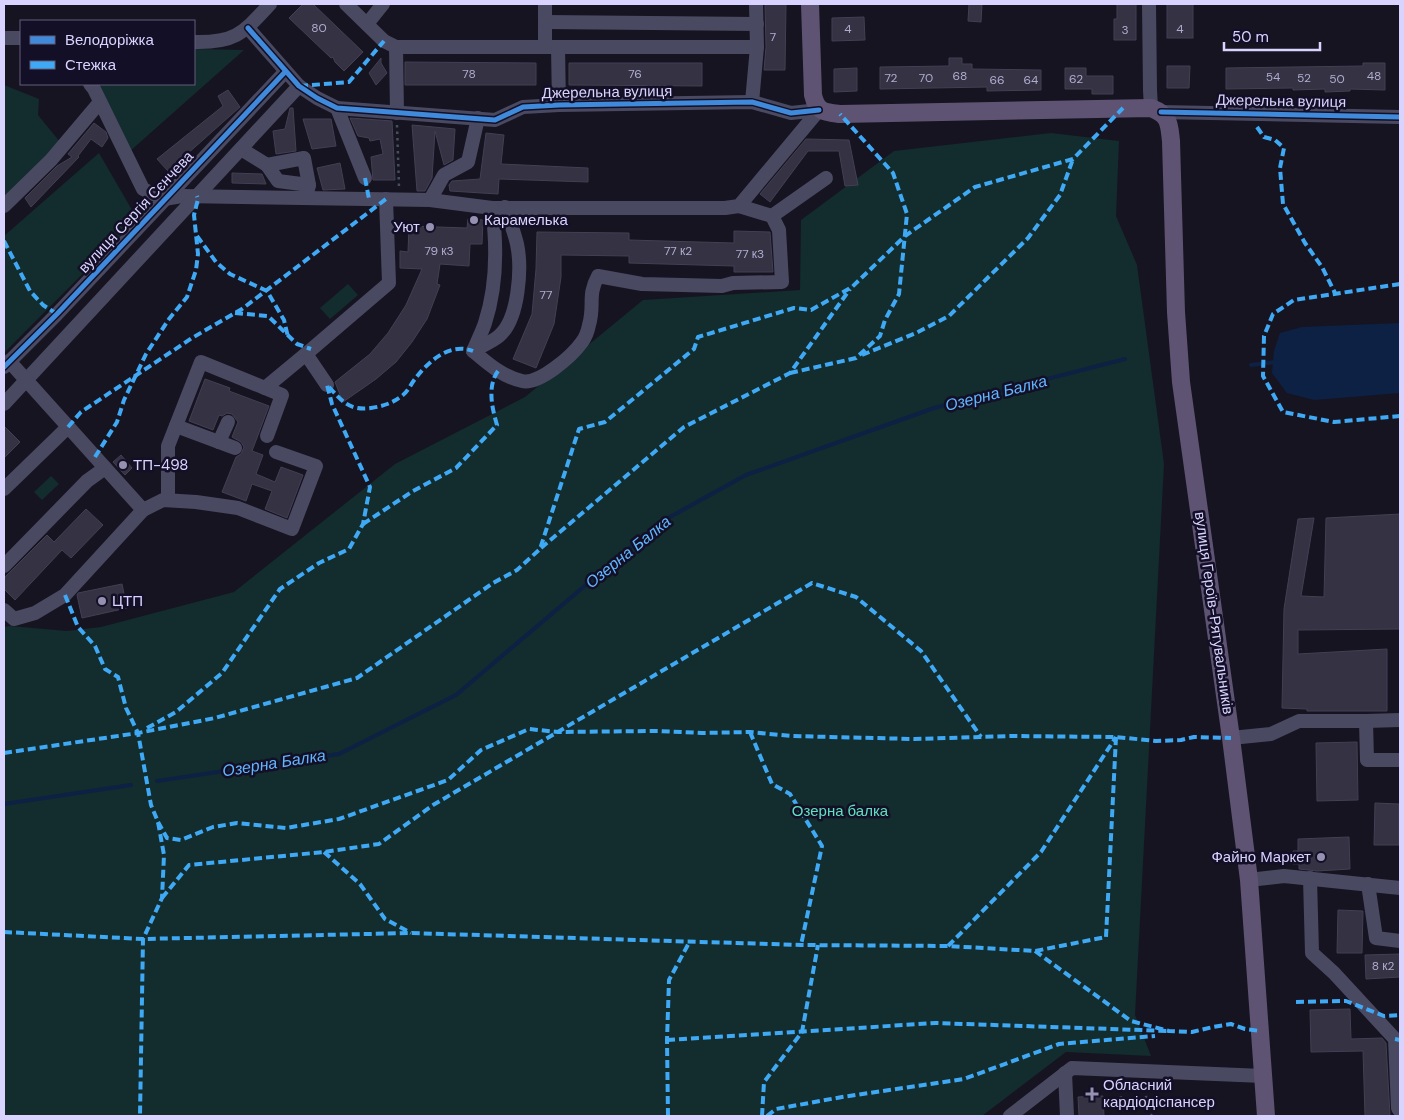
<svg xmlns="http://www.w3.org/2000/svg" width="1404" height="1120" viewBox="0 0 1404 1120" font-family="'DM Sans',sans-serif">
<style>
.green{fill:#132c2d}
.water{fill:#0d2144}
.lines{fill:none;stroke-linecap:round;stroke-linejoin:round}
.stream{stroke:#0d2144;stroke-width:4}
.building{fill:#343243;stroke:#433f54}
.path{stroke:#44505f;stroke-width:2.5;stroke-dasharray:2.5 4;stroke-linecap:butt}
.minor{stroke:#4a4962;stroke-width:14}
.major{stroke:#5e5373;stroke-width:18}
.quiet{stroke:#3fa9f5;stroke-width:4;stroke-dasharray:8 4;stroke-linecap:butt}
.cycleway-casing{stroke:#130f26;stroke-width:8}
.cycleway{stroke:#408adc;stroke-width:5}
.poi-dot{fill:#9591b1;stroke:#130f26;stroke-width:2}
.labels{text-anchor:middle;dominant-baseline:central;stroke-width:5;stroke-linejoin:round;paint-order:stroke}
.number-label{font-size:12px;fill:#b0acd0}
.street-label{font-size:15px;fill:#d9d4ff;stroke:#130f26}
.poi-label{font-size:15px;fill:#d9d4ff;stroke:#130f26;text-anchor:start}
.park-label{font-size:15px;fill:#5fe0c0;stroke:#130f26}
.water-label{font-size:16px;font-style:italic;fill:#62b6ff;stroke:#130f26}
</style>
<rect width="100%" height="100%" fill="#161421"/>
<g class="green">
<path d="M194 49 244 50 129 152 94 84H194Z"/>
<path d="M4 85 39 99 38 115 60 142 4 199Z"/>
<path d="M1051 133 1119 141 1116 216 1137 265 1164 464 1135 1015 1151 1056 1066 1052 982 1116H4V627L10 626 67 631 101 627 234 592 395 464 525 397 643 300 800 290 801 220 894 151Z"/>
<path d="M99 153 132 210 139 217 4 353V236Z"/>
<path d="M348 284 358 295 330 319 320 308Z"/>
<path d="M51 476 59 484 42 500 34 492Z"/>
</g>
<path class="water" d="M1400 323V393L1314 400 1287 393 1272 373 1274 351 1280 333 1302 327Z"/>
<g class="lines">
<g class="stream">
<path d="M1251 365 1276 362"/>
<path d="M157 781 339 754 456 695 659 523 746 475 934 408 1125 359"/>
<path d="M4 804 131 785"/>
</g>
</g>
<g class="building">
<path d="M303 4H313L363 52 344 71 335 62 333 57 331 58 289 18Z"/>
<path d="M765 4H786L785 70H764L766 47Z"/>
<path d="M969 4H982L981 22 968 21Z"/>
<path d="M1117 4H1136V40H1114V19H1117Z"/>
<rect x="1167" y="4" width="26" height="34"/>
<path d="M864 17 865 40 832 41V18Z"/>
<path d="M381 58V63L387 73 376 85 369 73Z"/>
<path d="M949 58H962V64H972V69L1041 70V90L987 91V87L880 89V67L949 66Z"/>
<path d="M405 62 536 63V85H405Z"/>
<path d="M569 63H702V86L569 85Z"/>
<path d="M1363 63H1385V90L1350 89V91L1325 92V89L1293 90V88L1226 89V68L1363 66Z"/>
<path d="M1167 66H1190L1189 88H1167Z"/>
<path d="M857 68V91L834 92V69Z"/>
<path d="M1065 68H1086V76H1113V94H1092V89H1065Z"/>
<path d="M228 90 240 107 168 171 157 159 223 106 218 96Z"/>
<path d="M290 108H293L296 151 276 154 273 131 285 129Z"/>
<path d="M350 118 392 121 395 180H373L371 157 383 154 380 139 370 141 369 138 358 136Z"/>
<path d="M303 119H331L336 146 312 149Z"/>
<path d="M94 123 106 132 108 138 102 147 91 139 78 156 79 157 31 207 25 198 57 166 72 157 68 154Z"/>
<path d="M412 125 455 129 453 160 444 165 435 131 432 178 425 191H417Z"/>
<path d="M486 133 504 135 501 164 588 168V182L499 179 498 194 450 191 449 185 452 181 480 179Z"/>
<path d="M806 139 849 140 858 185 845 186 839 151H808L770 202 760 194Z"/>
<path d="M340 163 345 189 323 190 317 168Z"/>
<path d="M232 173 262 174 266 184 232 183Z"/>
<path d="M468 219 483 220 482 244H470L469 266 440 264 437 284 440 285 427 319 412 342 396 362 376 379 343 402 335 382 370 354 388 333 406 305 422 269 400 268V251L408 252 409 226 467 228Z"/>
<path d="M734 231 770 232 773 272H734V266L629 263V256L561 255V277L554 324 536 368 513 359 532 314 536 269 537 232 629 233V240L734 243Z"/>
<path d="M205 379 230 388 229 391 269 406 252 451 263 455 256 474 275 482 281 467 303 475 287 518 265 509 272 491 252 484 246 501 222 492 236 457 241 454 244 447 241 442 232 437 238 422 232 414 227 413 222 416 219 415 213 430 189 421Z"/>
<path d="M4 426 20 442 4 458Z"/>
<path d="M121 455 132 468 125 475 113 462Z"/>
<path d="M86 509 103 525 71 558 62 550 15 600 4 589V578L47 535 54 542Z"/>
<path d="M1400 514V629L1298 630V654L1387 649V711H1307V709L1282 708 1284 609 1298 519 1314 518 1301 596 1324 597 1326 518Z"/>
<path d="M122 584 127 608 82 618 77 595 78 593Z"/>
<path d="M1357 742 1358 800 1317 801 1316 743Z"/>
<path d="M1375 803 1399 804V845H1374Z"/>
<path d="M1349 837 1350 869 1317 871 1299 869V864H1293V851H1298V839Z"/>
<path d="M1338 910 1363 911 1362 953H1337Z"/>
<path d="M1400 954V977L1366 979 1365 955Z"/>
<path d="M1350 1009 1351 1039 1382 1038 1386 1043 1390 1116H1365L1363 1051 1311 1052 1310 1010Z"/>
<path d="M1103 1096 1104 1116H1079L1078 1097Z"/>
</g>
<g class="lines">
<g class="path">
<path d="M397 125 399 187"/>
<path d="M1120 1083 1122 1116"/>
<path d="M1145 1083 1147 1109 1152 1116"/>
</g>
<g class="minor">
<path d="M346 4 384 41 396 47 397 113"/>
<path d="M545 4V47"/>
<path d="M756 4 757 47"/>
<path d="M1149 4 1150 90 1151 108"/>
<path d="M545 22 757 24"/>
<path d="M367 24 383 4"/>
<path d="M248 28 299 86 317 98 337 108 495 120 523 107 559 105 752 102 791 113 819 110"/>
<path d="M4 38H21"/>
<path d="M194 42C236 43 243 33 270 4"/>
<path d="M396 47H757L752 102"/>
<path d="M558 47 559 105"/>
<path d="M90 84 94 89 143 189 164 199 182 196 430 200 492 208H725L739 206 819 110"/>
<path d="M337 108 365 178"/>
<path d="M1161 112 1400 117"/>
<path d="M241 149 267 165 304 158 309 185 306 197"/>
<path d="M267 165 278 181 309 185"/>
<path d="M430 200 444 175 468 162 478 118"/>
<path d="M4 206 51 160 100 102"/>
<path d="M492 208C497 245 497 286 485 323 482 332 477 342 473 351 487 363 503 377 522 381 539 385 572 356 582 342 585 338 588 330 589 325 595 305 587 296 598 276L642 284 722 286 733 283 782 282 779 230 772 216 739 206"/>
<path d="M772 216 826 178"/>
<path d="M473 351C481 346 492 342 499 336 519 319 522 268 517 244 514 231 509 219 505 207"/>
<path d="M4 367 57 314 285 72"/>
<path d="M327 385 306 354 389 283 386 199"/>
<path d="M265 388 282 395 267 436"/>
<path d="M4 404 299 86"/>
<path d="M176 426 235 448"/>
<path d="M219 442 228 422"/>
<path d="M4 489 68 427"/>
<path d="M168 500V446L201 362 265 388 306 354"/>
<path d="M143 510 163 500 196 502 238 508 292 529 316 466 276 452"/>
<path d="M4 566 87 481 105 468"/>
<path d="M4 610 14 619 35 613 65 595 143 510 9 361"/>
<path d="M1366 721 1400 720"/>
<path d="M1231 738 1271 734 1299 721H1366L1367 760H1400"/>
<path d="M1310 878 1312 953 1334 973 1395 1039 1398 1108 1400 1111"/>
<path d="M1249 880 1284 876 1400 888"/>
<path d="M1368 884 1376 938 1400 941"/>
<path d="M1065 1073 1067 1116"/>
<path d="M1010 1116 1072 1068 1263 1076"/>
</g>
<path class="major" d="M810 4 813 95C817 112 824 112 840 114L1151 108C1170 115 1169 124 1171 141L1176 312 1181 382 1231 738 1249 880 1266 1116"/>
<g class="quiet">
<path d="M300 86 349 82 384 41"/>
<path d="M1257 127 1264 137 1275 140 1284 148 1280 168 1283 204 1305 243 1322 267 1335 293"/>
<path d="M365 178 369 199"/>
<path d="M197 236 216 262 230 274 267 291 284 320 288 337"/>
<path d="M4 241 30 291 43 305 57 314"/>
<path d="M1400 284 1294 300 1273 314 1264 336 1263 376 1283 412 1334 422 1400 416"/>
<path d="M235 313 268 316 297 344 311 349"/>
<path d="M862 355 916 333 949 316 1028 238 1060 195 1073 159"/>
<path d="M790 373 856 358 880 336 885 320 899 294 907 214 893 173 840 114"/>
<path d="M329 387C342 401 349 411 371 408 384 406 393 403 403 395 408 391 411 384 415 379 428 362 449 342 473 351"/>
<path d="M68 427 81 412 192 338 242 309 386 199"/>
<path d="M95 457 117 422 124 400 146 354 169 319 187 297 196 270 198 254 194 215 198 199 197 196"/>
<path d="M363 524 413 491 456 468 497 425C492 408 487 386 498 371"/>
<path d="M541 548 684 427 790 373 850 289"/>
<path d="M65 595 78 627 95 646 105 669 118 677 126 708 138 733 151 805 158 822 164 855 162 898 143 939 140 1116"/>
<path d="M147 728 176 712 222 673 280 589 319 563 349 549 363 524 370 487 332 404 327 385"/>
<path d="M750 732 772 784 790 794 822 846 801 945"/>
<path d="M4 753 138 733 215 718 357 678 493 583 517 570 540 549 579 429 605 422 694 349 698 337 794 308 811 310 852 287 905 236 975 187 1073 159 1123 108"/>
<path d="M158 822 167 838 181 840 213 827 237 823 286 828 339 819 448 780 481 750 529 729 558 732 658 731 702 733 750 732 791 736 914 739 1011 736 1116 737 1156 741 1181 740 1194 737 1231 738"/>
<path d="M324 852 360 884 385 919 411 933"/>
<path d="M162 898 189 865 324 852 379 844 433 805 812 583 856 597 921 651 981 737"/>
<path d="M4 932 143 939 411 933 801 945 948 946 1035 951 1106 937 1116 737"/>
<path d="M948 946 1041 852 1116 737"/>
<path d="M1035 951 1131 1021 1169 1031 1192 1032 1213 1027 1231 1024 1245 1029 1260 1031"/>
<path d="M1296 1002 1346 1001 1384 1016 1400 1015"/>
<path d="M1395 1039 1400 1040"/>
<path d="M667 1040 936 1023 1169 1031"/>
<path d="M668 1116 667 1040 669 980 690 941"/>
<path d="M762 1116 764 1082 802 1032 818 945"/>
<path d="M767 1116 776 1109 842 1097 964 1079 1059 1044 1155 1036"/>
</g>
<defs>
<g id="cycleway">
<path d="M248 28 299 86 317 98 337 108 495 120 523 107 559 105 752 102 791 113 819 110"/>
<path d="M1161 112 1400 117"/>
<path d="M4 367 57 314 285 72"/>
</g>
</defs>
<use href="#cycleway" class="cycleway-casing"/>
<use href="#cycleway" class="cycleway"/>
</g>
<g class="poi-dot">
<circle cx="474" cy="220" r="5"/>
<circle cx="430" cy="227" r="5"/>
<circle cx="123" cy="465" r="5"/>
<circle cx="102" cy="601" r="5"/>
<circle cx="1321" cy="857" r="5"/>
<path d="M1089.5 1086.5h5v5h5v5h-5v5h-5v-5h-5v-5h5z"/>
</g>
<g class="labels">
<g class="number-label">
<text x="319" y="28">80</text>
<text x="848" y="29">4</text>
<text x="1180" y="29">4</text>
<text x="1125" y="30">3</text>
<text x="773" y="37">7</text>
<text x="469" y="74">78</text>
<text x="635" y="74">76</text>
<text x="960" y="76">68</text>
<text x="1374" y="76">48</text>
<text x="1273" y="77">54</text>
<text x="891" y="78">72</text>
<text x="926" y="78">70</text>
<text x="1304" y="78">52</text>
<text x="1076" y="79">62</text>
<text x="1337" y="79">50</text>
<text x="997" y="80">66</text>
<text x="1031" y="80">64</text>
<text x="439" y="251">79 к3</text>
<text x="678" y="251">77 к2</text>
<text x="750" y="254">77 к3</text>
<text x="546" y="295">77</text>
<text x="1383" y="966">8 к2</text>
</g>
<g class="street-label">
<text transform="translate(607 92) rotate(-1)">Джерельна вулиця</text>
<text transform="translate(1281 101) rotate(1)">Джерельна вулиця</text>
<text transform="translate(136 212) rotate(-47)">вулиця Сергія Сєнчева</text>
<text transform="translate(1214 613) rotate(82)">вулиця Героїв-Рятувальників</text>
</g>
<g class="poi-label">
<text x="484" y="220">Карамелька</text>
<text x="420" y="227" text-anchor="end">Уют</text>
<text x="133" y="465">ТП-498</text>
<text x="112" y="601">ЦТП</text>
<text x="1311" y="857" text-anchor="end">Файно Маркет</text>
<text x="1103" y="1085">Обласний<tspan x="1103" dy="17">кардіодіспансер</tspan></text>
</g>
<g class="park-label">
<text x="840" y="811">Озерна балка</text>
</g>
<g class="water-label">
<text transform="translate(996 393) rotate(-14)">Озерна Балка</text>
<text transform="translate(628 552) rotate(-39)">Озерна Балка</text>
<text transform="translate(274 763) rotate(-9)">Озерна Балка</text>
</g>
</g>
<rect width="1404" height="1120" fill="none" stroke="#d9d4ff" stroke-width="10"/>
<rect x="20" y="20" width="175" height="65" fill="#130f26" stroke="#625e7d"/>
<rect x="30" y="36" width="25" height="8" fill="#408adc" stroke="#625e7d"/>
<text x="65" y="45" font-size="15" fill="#d9d4ff">Велодоріжка</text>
<rect x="30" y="61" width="25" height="8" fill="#3fa9f5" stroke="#625e7d"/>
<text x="65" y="70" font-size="15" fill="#d9d4ff">Стежка</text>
<path d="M1224 42v8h96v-8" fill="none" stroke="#d9d4ff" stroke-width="2.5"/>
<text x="1232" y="42" font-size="15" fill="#d9d4ff" stroke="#130f26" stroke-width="4" paint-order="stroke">50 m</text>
</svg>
